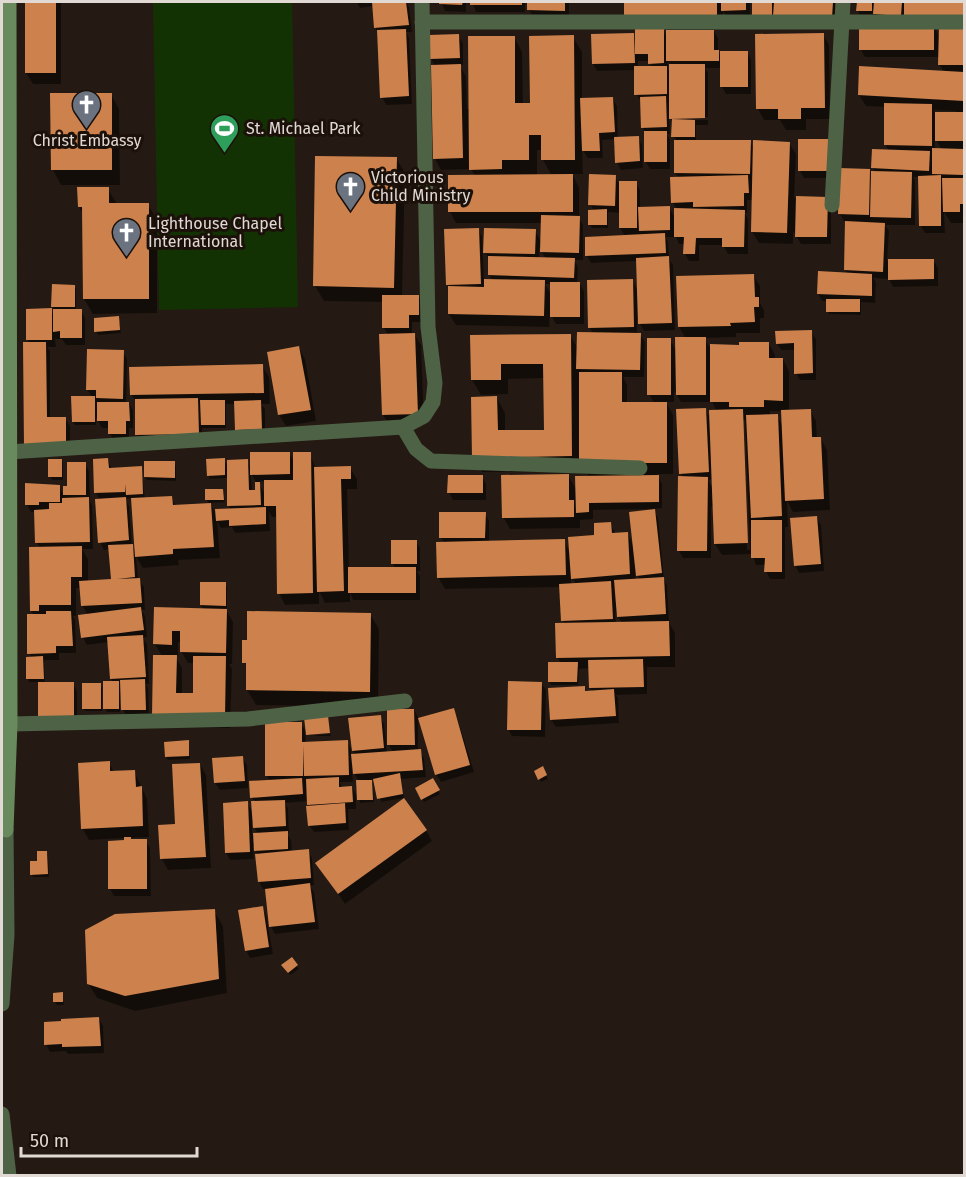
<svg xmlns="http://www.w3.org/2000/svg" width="966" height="1177" viewBox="0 0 966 1177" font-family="'Fira Sans',sans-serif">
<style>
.grass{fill:#133203}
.shadow{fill:#0007;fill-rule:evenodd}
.building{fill:#cd824d}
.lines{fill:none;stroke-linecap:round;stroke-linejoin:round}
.street{stroke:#4e6346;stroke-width:15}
.secondary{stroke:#688a5c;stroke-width:15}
.labels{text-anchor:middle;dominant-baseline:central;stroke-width:6;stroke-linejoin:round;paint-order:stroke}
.poi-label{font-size:16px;fill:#e1d9d4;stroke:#1c110a;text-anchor:start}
</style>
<rect width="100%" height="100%" fill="#251a13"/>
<path class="grass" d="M153 2H292L298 307 159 310Z"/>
<g class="shadow">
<path d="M26 2H61V84H33L26 73Z"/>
<path d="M357 2H406L409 7 412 32H406L409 38 412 104 386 105 382 97 379 34 375 27 373 6 360 8Z"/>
<path d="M441 2H466V12L445 11Z"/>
<path d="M472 2H525V12H476Z"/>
<path d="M529 2H569V18L533 17 529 10Z"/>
<path d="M625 2H750V17L727 18 723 11V28H662L667 37 714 31 718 38V51L721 57 747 52 751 60V94H726L722 87V68H705L708 73V117H673V120H708V125H696V141L750 142 755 150 789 143 796 154 794 198H827L831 206V244H801L793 231V244L759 243 752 232 753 200H747V213H745L748 219V254H728L723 245H699V261H689L685 254V244H679L676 237H666L668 242 669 259 673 265 675 330 644 331 637 319V334H640L645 342 644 377H623L627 385V403H654L649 394 670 340 677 352 686 339 679 327 753 275 760 286V303L764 310V318H760V333H736V337L704 338 712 351V346L769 344 775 355V359H783L789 371V411L810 410 816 421 817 439 820 438 827 450 830 510 793 512 787 501 788 527H785V579H770L766 571V565H756L752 554 722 555 715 544 714 507H711V558H683L679 551 683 478 681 473 705 409 710 418 717 412 712 402H681L674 390V402H666L673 415V474H657L662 484V508L653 509 658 518 664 580 667 586 669 621H668L675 633V667H647V694L616 695 618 698 619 723 556 727 551 720 584 687 587 693 593 692 590 688V668L579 669 578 685H551L550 682 561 663 557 657 564 624 560 587 445 589 438 577 444 543 441 537 485 514 489 521V542L564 541 570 552 596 536 610 524 616 534 627 533 634 547 651 511V509L593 510V519L580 520V528L510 529 503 517 568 475 577 491 589 477 580 462V471L482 472 474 457 497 398 505 413V431H545V378L508 379V394L481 395 472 380V336L570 335 578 349 593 334 590 328 632 280 638 291 637 261 591 263 587 256 625 236 620 228V213L608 212V228H592L590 225 594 211 590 204 615 177 619 183H636L640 190V208H669L676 219V208L672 202 679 178 675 173 676 139 673 136V122L669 116 670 134H667L670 140V169H650L646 162V133L642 127 641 101 636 94V70L597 71 593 64 633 35 637 41V28L626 17ZM638 61H649L652 67 638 68ZM668 61 671 66V75L668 69ZM770 411H782L783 426 777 416H770ZM742 420H745L750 550H747ZM713 479V489L708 480ZM635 571 640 580H636ZM571 576 576 584 571 585ZM615 612 622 623H616Z"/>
<path d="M753 2H839L838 29 753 16Z"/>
<path d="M858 2H964V223H951L944 212 945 233H925L921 226 920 177H913L915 180V225H885L889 231 887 261 933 260 938 268V286L893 287 889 279 873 278 876 282 875 303 861 302V315L829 314 827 301H822L818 293 848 274 845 270 847 221H844L840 214 869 171 873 177 875 172 873 168V150L889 151 885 144 886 107 866 106 859 95 944 72 939 64 940 57H865L861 50 862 18 858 11ZM935 28H940V38ZM934 110 956 111 955 114H936ZM935 138 942 150H935Z"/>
<path d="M823 34 829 45 830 119H806V130H786L780 120H764L758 109Z"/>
<path d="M458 36 463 43V65H460L466 77 467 109H470L514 37 522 52 523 105H531L573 37 582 52V100L612 98 617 106 618 138H638L642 145 643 168 621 170 617 162 616 139 602 140 603 158H588L582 149 583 174H572L579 187V218L583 225V260H574L578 267 577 284H580L584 291V324H556L550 313 549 327 456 325 449 314 450 288 448 284 478 230 482 237 484 280 493 281 489 275 490 261 483 249 535 231 542 243 543 223H456L450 212 449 177 475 176 471 169 441 170 435 159V66L431 59ZM537 150H543V160L552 176H537ZM539 247 546 259H539ZM545 284H552V296Z"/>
<path d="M52 94H111L119 109 120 185H61L53 170Z"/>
<path d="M827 140 831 178H804L800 171Z"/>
<path d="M396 158 405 173 402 297H419L423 304V322H412V334H414L421 345 424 425 390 426 383 415 388 335 384 328V302L324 301 315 286Z"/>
<path d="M108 189 117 204 148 205 157 220V313L93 314 84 299V215L79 207Z"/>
<path d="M74 286 76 289V310H81L85 318V345H66L62 339H55L56 347H47L50 351V418H65L70 426V453L30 454V344L28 340 27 310H51L54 316 53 306Z"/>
<path d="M118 318 121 333 98 335 96 331Z"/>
<path d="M811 332 816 339V380H800L796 373V350H781L777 343Z"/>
<path d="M299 348 305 359 316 421 286 426 279 415Z"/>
<path d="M123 351 127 359 126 403H129L133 410V428H129V441H114L110 434V428H102L96 417V425H75L73 422 92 397 87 389Z"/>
<path d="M262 366 269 377 270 404H261L265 409V436H240L236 429V404H226V428H202V441L141 442 137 434V404L131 394Z"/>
<path d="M289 453 294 462 310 454 316 469 350 468 357 479V489H347L349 569 395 568 392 563 416 541 420 548V571H417L420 576V600H353L350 593V602L325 603 319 591V604L285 605 279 593 277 517H272L269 512 270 531 235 533 232 527 221 528 217 521 220 558 178 560 179 565 143 568 136 557 138 579 144 587 145 610H141L145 616 147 637 143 638 147 644 149 684H146L148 688 149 717H127L123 710 122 697H120V712H107L105 708 113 683 111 679 109 642 87 645 83 638 80 616 88 615 82 605 81 588H76V616H73L75 620 76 653H59V660H44L45 684H73L77 691V724L39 717V682H29L28 679 32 658 29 653 34 615 31 611 40 548 36 542V512H31L27 505 59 487 64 495V487H68L85 464 89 471 90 501 92 506 93 549H82L88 559V582L112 581 110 549 104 550 100 542V500L96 493 108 459 112 470 141 467 145 499 171 498 176 506 209 504 207 500 223 491 225 502 210 503 217 515 231 510 229 506 228 478 210 479 208 475 224 460 228 468 247 461 251 468ZM251 474 256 482V491H252ZM265 481V494L258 482ZM132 498 136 552 132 546 129 506 125 499Z"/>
<path d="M62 460 63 463V480H52L50 477Z"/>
<path d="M174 463 176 466V481L147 480 145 477Z"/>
<path d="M482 477 486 484V500H453L449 492Z"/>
<path d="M817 518 821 525 824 571 799 573 795 565Z"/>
<path d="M225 584 227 587V609L225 608 233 622 232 664H229L232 669 230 728 160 727 162 656 155 644V609L204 610 201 605ZM178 642H181V651L188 663H195L194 695H182V668L175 656H178Z"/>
<path d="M370 614 379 629 378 707 256 705 247 690 248 669 244 662Z"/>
<path d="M541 683 546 690 545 737 512 736 508 729Z"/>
<path d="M100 684 102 688V711H85L83 708Z"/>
<path d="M414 710 418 717V751L424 758 426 777 401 779 404 798 381 802 375 778 371 780 373 784 374 802 360 803 358 780 352 770 353 782H340L342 788 352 787 356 795V809H348L349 830 314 832 309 825 311 807 308 801 285 803 288 808 289 833H287L291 840 292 852 308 851 312 858 314 885 310 886 314 892 319 929 275 934 271 927 266 889H263L259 882 258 855 253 846 254 859 230 860 226 853 247 803 254 814 255 803 252 797 270 781 267 776 301 724 307 733 305 731 306 743 347 742 351 749V755H356L353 751 380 717 384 724 387 753 393 752 389 745 388 711ZM252 823 258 834H252Z"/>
<path d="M453 710 457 717 474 772 441 782 436 774Z"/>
<path d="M330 734 331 736H308Z"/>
<path d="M188 742 190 759 168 760 166 757Z"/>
<path d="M242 758 247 765 248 788 220 790 215 783Z"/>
<path d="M109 763 114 772 134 771 147 799 149 837 129 838 131 841H146L150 848 151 896H114L110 889 109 842H126V838L89 840 82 828Z"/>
<path d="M200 764 206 775 211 868 168 870 162 859 160 826 177 825Z"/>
<path d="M542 768 548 779 541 782 536 771Z"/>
<path d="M432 780 440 794 424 802 417 789Z"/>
<path d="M426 830 432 841 345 904 317 863Z"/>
<path d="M46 852 48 855 49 877H33L31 874Z"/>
<path d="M262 908 266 915 273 954 250 958 246 950Z"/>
<path d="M214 911 223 926 227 993 135 1011 97 998 88 983Z"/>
<path d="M292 959 299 969 290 975 285 969Z"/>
<path d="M62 994 64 1005H57L55 1002Z"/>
<path d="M99 1019 103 1026 104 1053 68 1054 66 1051 50 1052 46 1044Z"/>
</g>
<g class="building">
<rect x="25" y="2" width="31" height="71"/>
<path d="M372 2H406L409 25 374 28Z"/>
<path d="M439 2H463L462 5 439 4Z"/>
<rect x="470" y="2" width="52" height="3"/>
<path d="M527 2H565V11L527 10Z"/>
<path d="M624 2H717V17L624 18Z"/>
<path d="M721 2H746V10L721 11Z"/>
<rect x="752" y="2" width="20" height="14"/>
<path d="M774 2H833L832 18 773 16Z"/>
<path d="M857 2H872V11H856Z"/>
<path d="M874 2H902L901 16 873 14Z"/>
<path d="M904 2H964V18L904 17Z"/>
<rect x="859" y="24" width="75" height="26"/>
<path d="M939 26H964V65H938Z"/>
<path d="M406 29 409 96 380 98 377 30Z"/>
<path d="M635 29H664V63L648 64V54H635Z"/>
<path d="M666 30H714V50H719V61H666Z"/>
<path d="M634 33 635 63 592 64 591 34Z"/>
<path d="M824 33 825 108H801V119H778V109H756L755 34Z"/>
<path d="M459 34 460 58 430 59 429 35Z"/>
<path d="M574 35 575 160H541V135H529V160H502V169L469 170 468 36H515V103H530L529 36Z"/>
<rect x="720" y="51" width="28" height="36"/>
<path d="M461 64 463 158 433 159 431 65Z"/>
<path d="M669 64H705V118L669 119Z"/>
<path d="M634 66H667V94L634 95Z"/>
<path d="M859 66 964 72V101L858 95Z"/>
<path d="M50 93H112V170H51Z"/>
<path d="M666 96 667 127 641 128 640 97Z"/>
<path d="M613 97 615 132 599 133 600 151H582L580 98Z"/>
<path d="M884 103 932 104V146L884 145Z"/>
<rect x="935" y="112" width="29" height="29"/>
<path d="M672 119 695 120V137H671Z"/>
<rect x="644" y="131" width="23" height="31"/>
<path d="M639 136 640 161 615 163 614 137Z"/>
<rect x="798" y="139" width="30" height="32"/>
<path d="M674 140H751L750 174 674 173Z"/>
<path d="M753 140 790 142 787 233 751 232Z"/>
<path d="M932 148 964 149V175L932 174Z"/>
<path d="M872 149 930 151 929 171 871 168Z"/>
<path d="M315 156 397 157 394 288 313 286Z"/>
<path d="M839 168 870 169 869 215 838 214Z"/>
<path d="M871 171 912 172 911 218 870 217Z"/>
<path d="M573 174V212H448V175Z"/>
<path d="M589 174 616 175 615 206 588 205Z"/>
<path d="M748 175 749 193H744V206L693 207V202L671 203 670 177Z"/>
<path d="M941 175V226H919L918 176Z"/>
<path d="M942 178H964V204H960V212H943Z"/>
<rect x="619" y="181" width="18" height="47"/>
<path d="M77 187H109V203H149V299H83L82 207H78Z"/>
<path d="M796 196 828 197 827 237H795Z"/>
<path d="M670 206V230L639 231 638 207Z"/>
<path d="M674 208 745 210 744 247H722V238H696L695 254H683L684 237H674Z"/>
<path d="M607 209V225H588V210Z"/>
<path d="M541 215 580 216 579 253 540 252Z"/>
<path d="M845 221 885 223 883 272 844 270Z"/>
<path d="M479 228 481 284 446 285 444 229Z"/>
<path d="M484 228 536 229 535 254 483 253Z"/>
<path d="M665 233 666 253 585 256V237Z"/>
<path d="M488 256 575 258 574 278 488 275Z"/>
<path d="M669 256 672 323 638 324 636 258Z"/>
<path d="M888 259H934V279L888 280Z"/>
<path d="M818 271 872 274V296L817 294Z"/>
<path d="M754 274 755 297H759V307H754L755 322 730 323 731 326 678 327 676 276Z"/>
<path d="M484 279 545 280 544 316 448 314V286L484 287Z"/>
<path d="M633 279 634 327 588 328 587 280Z"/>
<rect x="550" y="282" width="30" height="35"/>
<path d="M52 284 75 285V307H51Z"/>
<path d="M382 295H419V315H409V328H382Z"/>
<rect x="826" y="299" width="34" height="13"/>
<path d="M52 308V340H26V309Z"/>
<path d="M53 309H82V338H60V331L53 332Z"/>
<path d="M119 316 120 330 94 332V318Z"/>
<path d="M812 330 813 373 794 374V343L776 344 775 331Z"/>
<path d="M577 332 641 333 640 370 576 369Z"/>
<path d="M415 333 418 414 382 415 379 334Z"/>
<path d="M571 334 572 456 472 458 471 397 497 396 498 430H544L543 364H501V380H471L470 335Z"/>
<path d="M675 337H706V395H676Z"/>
<rect x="647" y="338" width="24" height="57"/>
<path d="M23 342H46L47 417H66V446L24 447Z"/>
<path d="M739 342H769V358H783V401L764 400V407H729V402H710V344L739 345Z"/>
<path d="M299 346 311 410 278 415 267 352Z"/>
<path d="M87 349 124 350 123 399 96 398V390H86Z"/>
<path d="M263 364 264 393 130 395 129 367Z"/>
<path d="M579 372H622V402H667V463H579Z"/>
<path d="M71 396H95V422H72Z"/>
<path d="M198 398 199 434 135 435V399Z"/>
<path d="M200 400H225V425H201Z"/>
<path d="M261 400 262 429 235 430 234 401Z"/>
<path d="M97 402H129L130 421H126V434H108V421H97Z"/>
<path d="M706 408 709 472 679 474 676 409Z"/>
<path d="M743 409 748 543 714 544 709 410Z"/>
<path d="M811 409 812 437H821L824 499 785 501 781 410Z"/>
<path d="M778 414 782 516 751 518 746 415Z"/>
<path d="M250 452H290V474L250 475Z"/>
<path d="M293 452H311L313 593 277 594 276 506H264V480H293Z"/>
<path d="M108 458 109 468 142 466 143 494 126 495 125 484V492L94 493 93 459Z"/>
<path d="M225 458V475L207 476 206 459Z"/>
<rect x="48" y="459" width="14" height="18"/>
<path d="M248 459 249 490H255V482H260L261 505 227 506V460Z"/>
<path d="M144 461H175V478L144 477Z"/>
<path d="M67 462H86V495H63V486H67Z"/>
<path d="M351 466V479H341L344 591 317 592 314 467Z"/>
<path d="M569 474V500H574V517L502 518 501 475Z"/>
<path d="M448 475H483V493H447Z"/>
<path d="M659 475V502L589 503V512L576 513 575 476Z"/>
<path d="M678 476 708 477 707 551H677Z"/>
<path d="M25 483 60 485V502H39V505H25Z"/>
<path d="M205 489H223L224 500H205Z"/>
<path d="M172 496 173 505 211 503 214 547 173 549V554L135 557 131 498Z"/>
<path d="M89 497 90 542 35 543 34 510 49 509V503H62V498Z"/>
<path d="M126 497 129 540 98 543 95 499Z"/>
<path d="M266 507V524L229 526V520L216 521 215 509Z"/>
<path d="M655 509 662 573 636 576 629 512Z"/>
<path d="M439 512H486L485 538H439Z"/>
<path d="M817 516 821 564 794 566 790 518Z"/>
<path d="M751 520H782V572H764L765 558H751Z"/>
<path d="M611 522 612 533 628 532 630 574 571 579 568 537 594 535V523Z"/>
<path d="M565 539 566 575 437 578 436 542Z"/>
<rect x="391" y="540" width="26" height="24"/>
<path d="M133 544 135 577 117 579 140 578 142 603 81 606 79 581 111 579 108 545Z"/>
<path d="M82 546V577H71V605H39V611H30L29 547Z"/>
<rect x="348" y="567" width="68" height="26"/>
<path d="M664 577 666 614 617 617 614 580Z"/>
<path d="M611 581 613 619 561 621 559 584Z"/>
<path d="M200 582H226V606L200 605Z"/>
<path d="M141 607 144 630 81 638 78 615Z"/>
<path d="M154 607 227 609 226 653 180 652V631H172V645L153 644Z"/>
<path d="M46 611H71L73 646H56V653L27 654V614H46Z"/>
<path d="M247 611 371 613 370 692 246 690V663H242V640H247Z"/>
<path d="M669 621 670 656 556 658 555 623Z"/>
<path d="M143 635 146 677 110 679 107 637Z"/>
<path d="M153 655H177L176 693H193V656H226L225 717 152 716Z"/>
<path d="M43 656 44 679H26V657Z"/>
<path d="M643 659 644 687 589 688 588 660Z"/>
<path d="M548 662H578L577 682H548Z"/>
<path d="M145 679 146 710H121L120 680Z"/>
<rect x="103" y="681" width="16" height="28"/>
<path d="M508 681 542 682 541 730H507Z"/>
<rect x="38" y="682" width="36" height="35"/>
<rect x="82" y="683" width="19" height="26"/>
<path d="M585 686V691L614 689 616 716 550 720 548 688Z"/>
<path d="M454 708 470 765 435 775 418 718Z"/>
<path d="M387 709H414L415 745H387Z"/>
<path d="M381 715 384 748 352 751 348 718Z"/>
<path d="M328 716 330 733 306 735 304 717Z"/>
<path d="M265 722H302V742L348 740 349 775 304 776 303 745V776H265Z"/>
<path d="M189 740V756L165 757 164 742Z"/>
<path d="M421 749 423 770 353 774 351 754Z"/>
<path d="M243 756 245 781 214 783 212 758Z"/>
<path d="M110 761V771L135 770 136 787 142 786 143 826 81 829 78 763Z"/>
<path d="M200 763 206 857 160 859 158 825 175 824 172 764Z"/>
<path d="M543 766 547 775 538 780 534 771Z"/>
<path d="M400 773 403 794 377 799 373 779Z"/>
<path d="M339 777V787L352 786 353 802 307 805 306 779Z"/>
<path d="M302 778 303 794 250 798 249 781Z"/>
<path d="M433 778 440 790 421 800 415 788Z"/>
<path d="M356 780H372L373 800H357Z"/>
<path d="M404 798 427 830 338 894 315 863Z"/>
<path d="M285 800 286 826 253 828 251 801Z"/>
<path d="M248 801 250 852 225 853 223 803Z"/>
<path d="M345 803 346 823 308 826 306 806Z"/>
<path d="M288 831V849L254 851 253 833Z"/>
<path d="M124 837H131V839H147V889H108V841L124 840Z"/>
<path d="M309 849 311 878 258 882 255 854Z"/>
<path d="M37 851H47L48 874 30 875V861H37Z"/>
<path d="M310 883 315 922 269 927 265 889Z"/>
<path d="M263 906 269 947 245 951 238 910Z"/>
<path d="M215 909 219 979 125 996 87 984 85 930 115 914Z"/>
<path d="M292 957 298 965 288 973 281 965Z"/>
<path d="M63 992V1002H53V993Z"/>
<path d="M99 1017 101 1046 62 1047V1044L44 1045V1022L61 1021V1019Z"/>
</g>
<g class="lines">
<g class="street">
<path d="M422 22H964"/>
<path d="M832 205 843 2"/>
<path d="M403 427 416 449 431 461 640 468"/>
<path d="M8 452 403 427 424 416 433 402 435 383 428 327 422 2"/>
<path d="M10 724 248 719 405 701"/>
<path d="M2 1004 7 935 6 830"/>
<path d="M2 1114 9 1176"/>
</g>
<path class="secondary" d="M6 830 10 724 9 2"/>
</g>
<defs>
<symbol id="church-pin" viewBox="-11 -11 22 30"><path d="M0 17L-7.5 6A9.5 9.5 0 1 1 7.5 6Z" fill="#6b7280" stroke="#1c110a"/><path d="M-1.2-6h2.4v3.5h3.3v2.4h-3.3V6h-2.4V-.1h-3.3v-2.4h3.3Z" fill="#fff"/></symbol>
<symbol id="stadium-pin" viewBox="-11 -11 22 30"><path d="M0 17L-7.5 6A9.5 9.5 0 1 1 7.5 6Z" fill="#2e9e5b" stroke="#1c110a"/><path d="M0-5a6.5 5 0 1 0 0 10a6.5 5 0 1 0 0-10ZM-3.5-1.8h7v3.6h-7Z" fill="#fff"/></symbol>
</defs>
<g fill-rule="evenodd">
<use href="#church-pin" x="70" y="88" width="33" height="45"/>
<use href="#stadium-pin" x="208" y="112" width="33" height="45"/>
<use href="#church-pin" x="334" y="170" width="33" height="45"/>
<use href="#church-pin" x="110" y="216" width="33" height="45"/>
</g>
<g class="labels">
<g class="poi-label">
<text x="246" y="128">St. Michael Park</text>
<text x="87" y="140" text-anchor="middle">Christ Embassy</text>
<text x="371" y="177">Victorious<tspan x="371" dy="18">Child Ministry</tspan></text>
<text x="148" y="223">Lighthouse Chapel<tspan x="148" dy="18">International</tspan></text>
</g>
</g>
<rect width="966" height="1177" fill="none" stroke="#e1d9d4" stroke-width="6"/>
<path d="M21 1147v9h176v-9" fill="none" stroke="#e1d9d4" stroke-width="3"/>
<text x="30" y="1147" font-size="18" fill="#e1d9d4" stroke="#1c110a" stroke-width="4.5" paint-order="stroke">50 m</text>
</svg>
